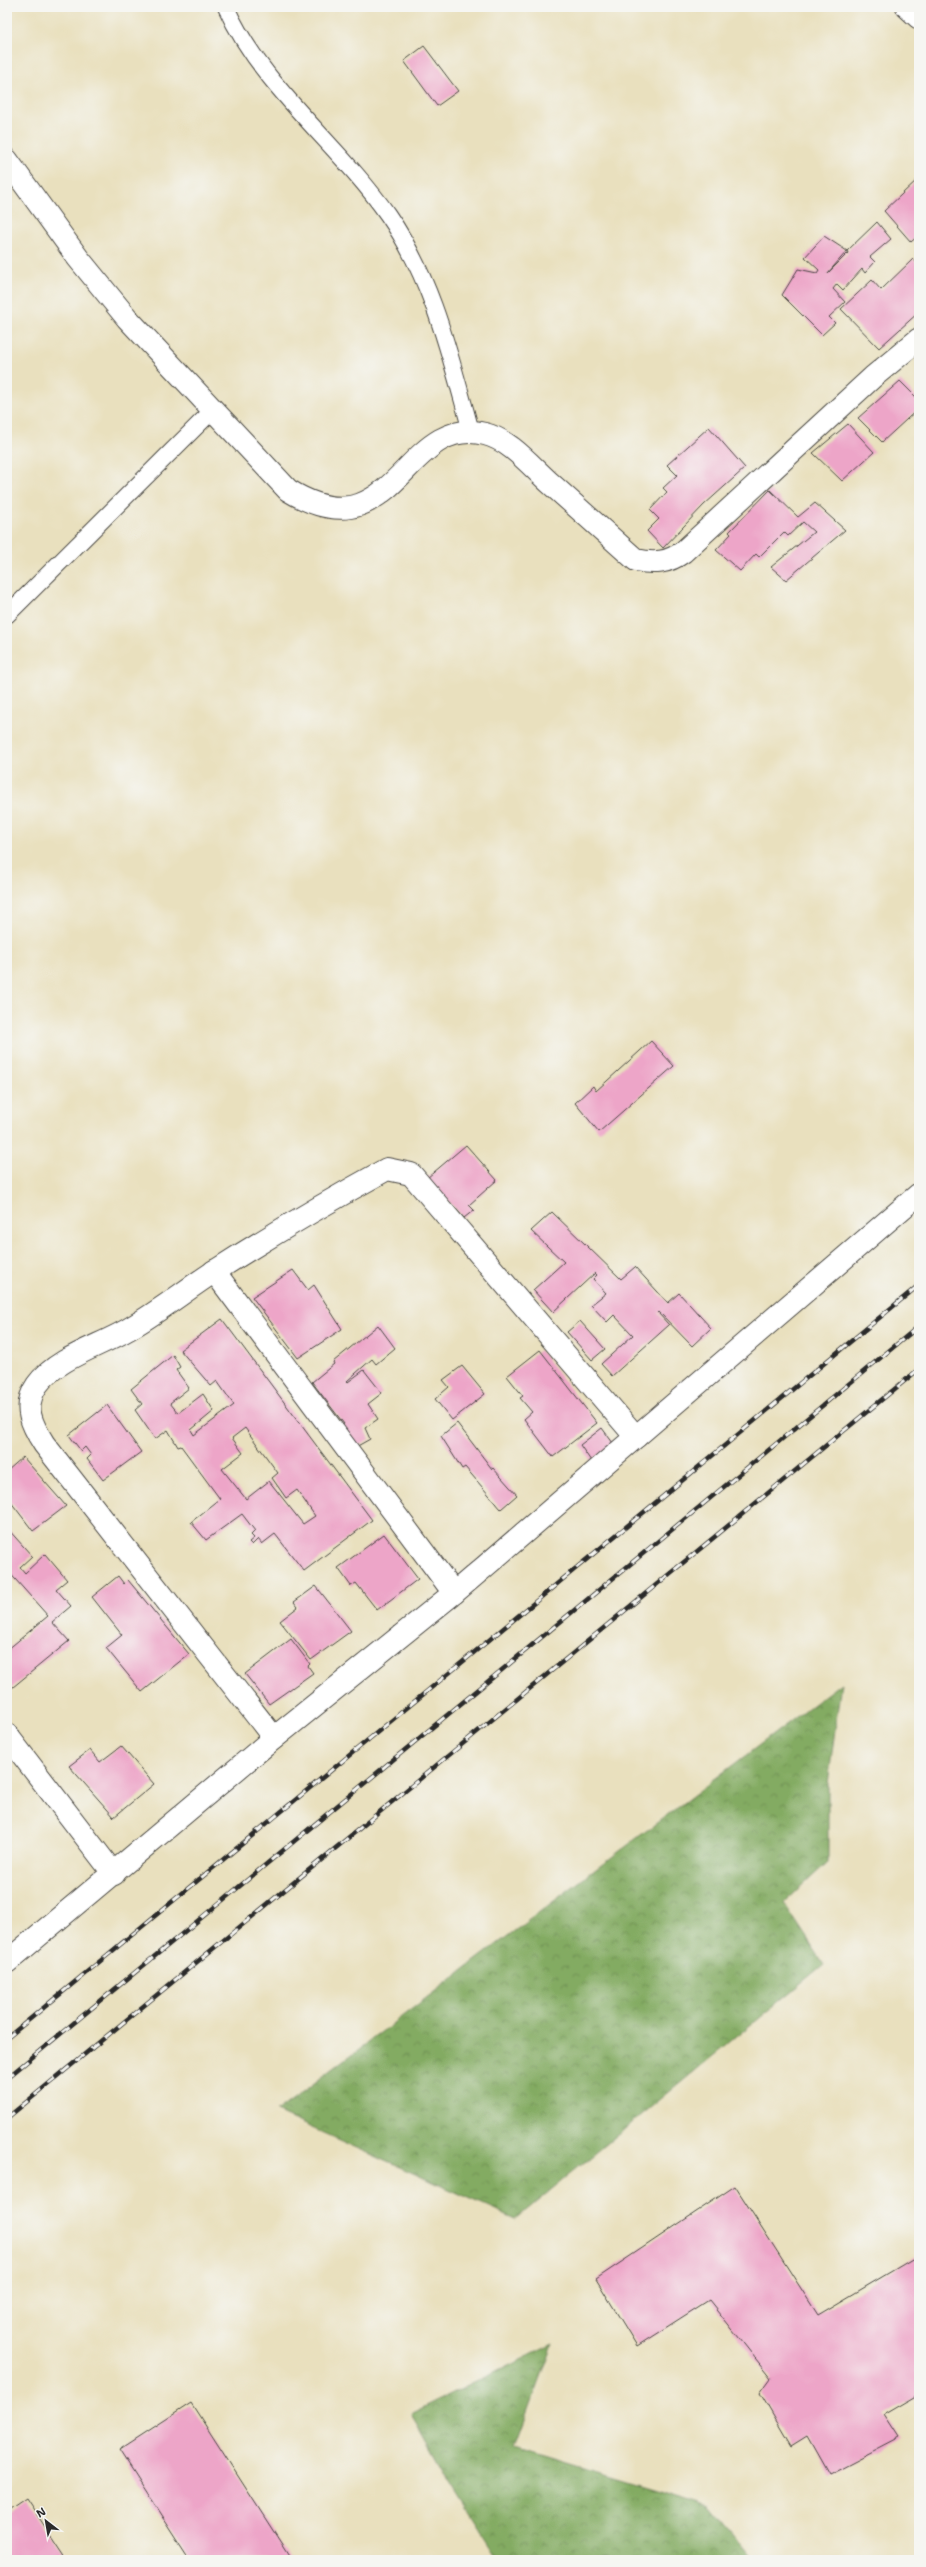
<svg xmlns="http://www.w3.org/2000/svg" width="926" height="2567" viewBox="0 0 926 2567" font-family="'Shantell Sans',sans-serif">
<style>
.forest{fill:url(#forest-crowns);stroke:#576b46}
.building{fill:#eda5c8;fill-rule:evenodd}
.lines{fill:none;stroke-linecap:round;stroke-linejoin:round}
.lane-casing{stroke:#484641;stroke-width:18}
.street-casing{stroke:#484641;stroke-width:24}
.secondary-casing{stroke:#484641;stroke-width:24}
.lane{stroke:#fff;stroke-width:16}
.street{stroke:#fff;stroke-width:22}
.secondary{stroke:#fff;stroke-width:22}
.rail-casing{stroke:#2b2b2b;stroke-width:4.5}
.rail{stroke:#f6f6f2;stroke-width:3;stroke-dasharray:9;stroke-linecap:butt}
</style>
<defs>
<pattern id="forest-crowns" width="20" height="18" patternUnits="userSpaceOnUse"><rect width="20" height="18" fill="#83ab62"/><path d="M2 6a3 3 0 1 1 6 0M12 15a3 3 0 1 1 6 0" fill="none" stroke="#6b8b51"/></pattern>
</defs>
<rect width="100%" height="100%" fill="#f6f6f2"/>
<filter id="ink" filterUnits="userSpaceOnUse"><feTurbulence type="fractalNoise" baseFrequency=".025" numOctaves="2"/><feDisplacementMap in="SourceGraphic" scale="8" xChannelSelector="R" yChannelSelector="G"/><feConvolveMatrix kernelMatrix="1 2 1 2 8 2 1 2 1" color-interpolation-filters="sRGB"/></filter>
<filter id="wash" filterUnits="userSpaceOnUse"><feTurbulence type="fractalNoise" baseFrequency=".012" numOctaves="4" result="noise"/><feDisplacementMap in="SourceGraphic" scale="16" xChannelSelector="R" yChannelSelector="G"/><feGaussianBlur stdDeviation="0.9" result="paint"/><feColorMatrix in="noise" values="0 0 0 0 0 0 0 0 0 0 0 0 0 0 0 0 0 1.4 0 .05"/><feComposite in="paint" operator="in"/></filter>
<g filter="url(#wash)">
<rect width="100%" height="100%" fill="#e9e0be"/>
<g class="forest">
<path d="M841 1683 828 1784V1862L784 1903 824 1964 516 2219 276 2112Z"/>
<path d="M553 2344 515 2448 710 2507 754 2560H499L451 2484 411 2414Z"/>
</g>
<g id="blocks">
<g class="building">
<path d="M424 46 458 91 437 106 404 61Z"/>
<path d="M919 178V235L911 242 884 211Z"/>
<path d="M877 222 891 239 870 257 875 262 865 273 862 269 843 290 837 284 833 289 845 302 829 317 835 323 822 335 782 295 798 269 817 273 819 270 805 257 824 236 847 251ZM847 251 848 253 827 274Z"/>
<path d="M913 259 919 265V312L879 348 841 309 872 280 881 290Z"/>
<path d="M900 381 919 400V408L882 442 858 418Z"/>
<path d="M848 424 874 452 842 481 813 453Z"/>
<path d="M709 427 745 468 704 505 663 548 647 531 659 519 650 510 667 492 663 488 677 475 667 465Z"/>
<path d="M770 490 798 517 815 503 845 530 786 580 771 567 814 532 803 522 788 536 784 532 759 557 756 554 740 571 716 550 731 534 729 532Z"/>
<path d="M651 1041 674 1066 599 1132 575 1103 593 1086 596 1091Z"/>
<path d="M466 1145 497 1180 469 1205 474 1210 464 1218 427 1178Z"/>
<path d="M552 1212 621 1279 635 1267 668 1303 679 1293 711 1328 692 1346 659 1312 658 1313 669 1325 612 1376 601 1364 633 1335 614 1315 607 1322 591 1305 606 1293 593 1279 597 1275 595 1273 553 1312 533 1290 564 1262 531 1231Z"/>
<path d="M293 1270 308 1290 314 1285 342 1329 298 1358 252 1297Z"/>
<path d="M222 1319 372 1520 304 1571 275 1534 262 1544 258 1539 252 1545 249 1542 254 1538 251 1535 255 1531 242 1514 206 1540 191 1522 220 1499 181 1446 178 1447 168 1430 155 1439 135 1410 142 1404 131 1389 173 1355 180 1367 176 1370 189 1388 170 1403 178 1413 203 1394 214 1411 191 1430 194 1435 234 1405 217 1381 211 1386 180 1350ZM245 1428 278 1473 272 1478 286 1498 297 1490 315 1516 303 1524 269 1481 246 1499 222 1469 243 1453 232 1438Z"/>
<path d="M580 1321 605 1349 592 1360 567 1332Z"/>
<path d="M378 1325 395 1348 376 1364 372 1359 347 1381 348 1382 364 1370 382 1393 368 1404 378 1419 365 1428 370 1439 354 1448 341 1426 344 1424 312 1382 334 1364 333 1362Z"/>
<path d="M540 1350 597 1423 553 1457 524 1419 532 1412 520 1398 523 1396 507 1376Z"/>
<path d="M462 1366 485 1394 452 1420 435 1399 449 1387 443 1380Z"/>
<path d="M107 1405 141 1452 103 1480 87 1459 91 1455 85 1447 81 1451 69 1435Z"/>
<path d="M457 1423 492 1469 493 1468 517 1495 501 1509 465 1467 462 1469 441 1436Z"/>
<path d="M602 1428 613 1443 591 1461 580 1445Z"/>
<path d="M23 1457 66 1506 33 1531 7 1497V1471Z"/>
<path d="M7 1528 32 1556 20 1567 25 1573 45 1554 67 1580 56 1589 71 1606 52 1622 69 1641 7 1692V1650L48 1616 7 1570Z"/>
<path d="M384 1534 418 1579 377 1610 356 1583 351 1586 338 1568Z"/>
<path d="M118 1576 124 1584 128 1580 189 1654 142 1692 106 1648 122 1635 92 1597Z"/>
<path d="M316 1586 351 1631 311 1660 280 1621 298 1607 294 1602Z"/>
<path d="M291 1639 310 1664 308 1666 313 1673 269 1704 245 1674Z"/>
<path d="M121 1746 154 1784 114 1817 69 1766 90 1750 100 1762Z"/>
<path d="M735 2186 818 2315 919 2255V2395L885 2415 900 2438 829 2475 807 2436 791 2446 760 2393 771 2378 709 2300 637 2346 596 2279Z"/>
<path d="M191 2403 292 2560H190L119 2450Z"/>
<path d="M26 2498 67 2560H7V2511Z"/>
</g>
</g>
</g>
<g filter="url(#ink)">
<use href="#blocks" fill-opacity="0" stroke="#484641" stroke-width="1"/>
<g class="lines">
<defs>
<g id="lane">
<path d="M226 7C262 88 338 143 388 215 433 280 450 356 471 431"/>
<path d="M7 615 214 409"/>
</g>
<g id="street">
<path d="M907 7 919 18"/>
<path d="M7 160 78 258 127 318 288 490C396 557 403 413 485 434 510 440 531 466 550 483 578 508 607 534 636 560 654 564 668 563 683 552L873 377 919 339"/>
<path d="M214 1271 454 1593"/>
<path d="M7 1735 114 1874"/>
<path d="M274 1738 44 1444C32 1425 22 1407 37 1385 57 1357 104 1345 132 1327 161 1310 187 1289 215 1271 271 1235 329 1201 387 1169L411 1174 636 1437"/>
</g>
<path id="secondary" d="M7 1962 274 1738 454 1593 919 1194"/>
</defs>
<use href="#lane" class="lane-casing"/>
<use href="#street" class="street-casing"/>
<use href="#secondary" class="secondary-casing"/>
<use href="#lane" class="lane"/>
<use href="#street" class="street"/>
<use href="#secondary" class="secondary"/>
<defs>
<g id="rail">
<path d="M7 2038 919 1285"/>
<path d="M7 2078 919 1326"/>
<path d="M7 2118 919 1369"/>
</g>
</defs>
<use href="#rail" class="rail-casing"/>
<use href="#rail" class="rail"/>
</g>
</g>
<rect width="926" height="2567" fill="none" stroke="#f6f6f2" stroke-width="24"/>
<g transform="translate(46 2521) rotate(329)" stroke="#f6f6f2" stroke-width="3" paint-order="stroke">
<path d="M0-3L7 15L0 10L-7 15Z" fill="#2b2b2b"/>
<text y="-6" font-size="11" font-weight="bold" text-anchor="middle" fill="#2b2b2b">N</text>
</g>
</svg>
